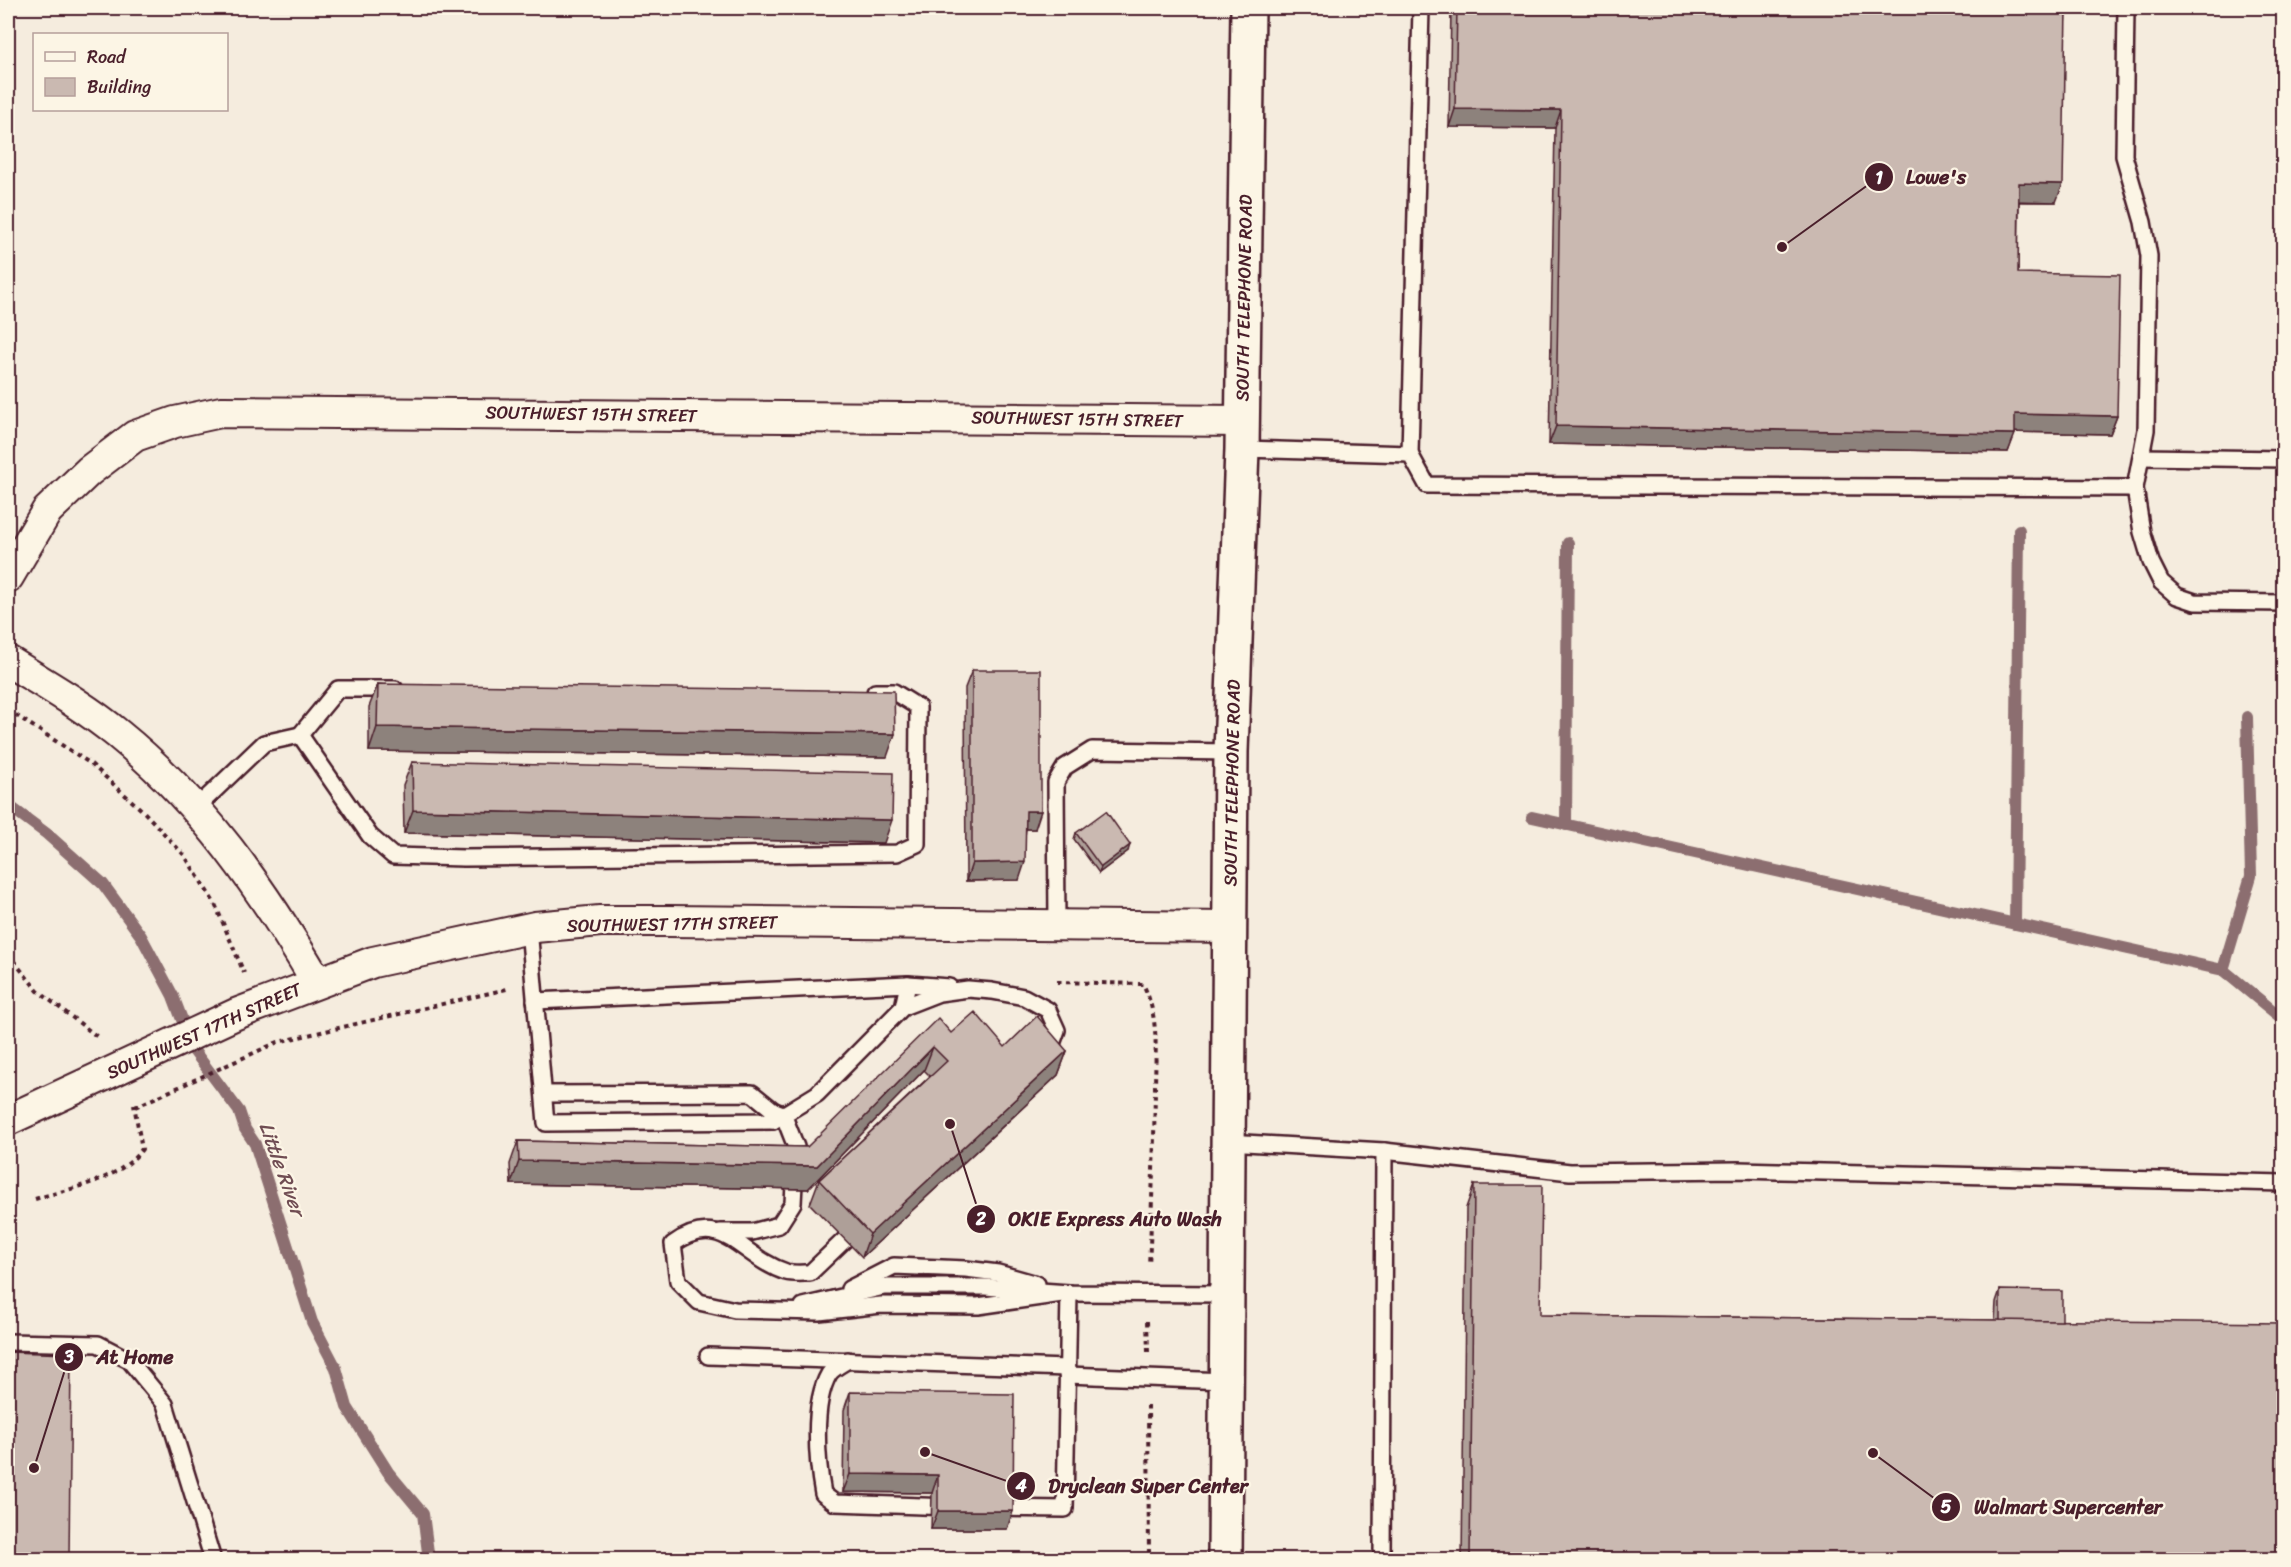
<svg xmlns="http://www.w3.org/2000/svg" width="2291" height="1567" viewBox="0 0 2291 1567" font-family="Sriracha,sans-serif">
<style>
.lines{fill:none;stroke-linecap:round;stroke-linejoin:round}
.stream{stroke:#8c6e70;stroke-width:12}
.service-casing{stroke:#4a1f2b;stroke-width:20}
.minor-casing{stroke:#4a1f2b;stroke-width:34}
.secondary-casing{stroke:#4a1f2b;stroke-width:38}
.path{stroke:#4a1f2b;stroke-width:4;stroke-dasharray:4.5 4.5;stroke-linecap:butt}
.service{stroke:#fcf5e5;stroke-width:15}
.minor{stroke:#fcf5e5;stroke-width:30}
.secondary{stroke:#fcf5e5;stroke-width:33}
.wall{fill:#ae9f98;stroke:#4a1f2b;stroke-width:1.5}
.shaded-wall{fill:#8d827c;stroke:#4a1f2b;stroke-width:1.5}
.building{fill:#cab9b1;stroke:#4a1f2b;stroke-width:1.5}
.labels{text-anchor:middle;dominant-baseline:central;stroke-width:4.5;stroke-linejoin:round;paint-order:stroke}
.street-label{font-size:18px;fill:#4a1f2b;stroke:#fcf5e5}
.water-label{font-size:20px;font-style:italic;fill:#704d53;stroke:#fcf5e5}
.leader{fill:none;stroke:#4a1f2b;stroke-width:2}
.callout-dot{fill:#4a1f2b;stroke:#fcf5e5;stroke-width:2}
.mark-label{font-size:18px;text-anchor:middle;font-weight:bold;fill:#fff}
.callout-label{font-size:20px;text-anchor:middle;font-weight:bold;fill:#4a1f2b;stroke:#fcf5e5;stroke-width:4.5;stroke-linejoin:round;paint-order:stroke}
</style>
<rect width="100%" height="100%" fill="#f5ecde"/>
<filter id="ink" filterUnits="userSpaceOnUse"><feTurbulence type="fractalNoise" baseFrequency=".0167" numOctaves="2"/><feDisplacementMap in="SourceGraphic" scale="12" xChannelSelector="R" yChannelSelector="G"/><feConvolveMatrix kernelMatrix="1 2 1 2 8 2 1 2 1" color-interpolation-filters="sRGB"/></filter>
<g filter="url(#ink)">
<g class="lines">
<g class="stream">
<path d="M8 805 47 834 103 884 141 936 173 996 194 1051 239 1111 245 1129 255 1144 312 1322 336 1368 347 1407 388 1472 423 1514 429 1560"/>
<path d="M1532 817 2223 970 2284 1020"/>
<path d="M1566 825 1568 543"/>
<path d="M2015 924 2019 530"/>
<path d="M2223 970 2251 876 2247 717"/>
</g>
<defs>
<g id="service">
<path d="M2126 8 2124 156 2143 222 2149 256 2146 430 2135 488 2142 532 2151 562 2161 582 2177 596 2195 602 2284 603"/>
<path d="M1242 449 1410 454 1427 485 2135 488"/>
<path d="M1410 454 1421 8"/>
<path d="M2141 457 2284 459"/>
<path d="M300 735 338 689H395"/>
<path d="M195 809 264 743 300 735 370 836 393 856 464 858 897 853 917 844 918 707 894 692H875"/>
<path d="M1057 925 1056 782 1065 767 1092 750 1231 752"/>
<path d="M529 928 546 1123 773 1121 817 1094 903 1007 908 984"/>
<path d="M535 1001 908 984 949 987"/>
<path d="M903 1007 939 993 968 989 992 991 1024 997 1048 1010 1057 1030 1048 1055"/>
<path d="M544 1094 752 1093 773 1110V1121"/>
<path d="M1228 1142 1384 1151 1570 1172 1738 1170 2284 1183"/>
<path d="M859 1226 810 1273C803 1273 793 1274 786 1272 741 1258 723 1208 673 1244L678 1281 699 1302 735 1310 819 1312 881 1305 978 1306 1069 1293"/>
<path d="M720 1232H752L779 1225 793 1203 796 1147 783 1114 775 1111"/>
<path d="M849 1289 894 1266 966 1269 998 1273 1037 1284"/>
<path d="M803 1306 884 1287H985L1069 1293 1227 1294"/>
<path d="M8 1342 98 1344 129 1360 165 1404 213 1560"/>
<path d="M708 1356 1067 1368"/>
<path d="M848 1360C842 1364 833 1368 829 1374 812 1403 817 1462 823 1494L835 1503 951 1507"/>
<path d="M1067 1375 1226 1381"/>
<path d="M993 1508 1065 1509 1069 1293"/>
<path d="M1382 1560 1384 1151"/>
</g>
<g id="minor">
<path d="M8 577 47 511 89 471 135 436 175 422 221 412 1243 421"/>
<path d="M8 661C45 684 84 706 118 734 202 802 263 890 317 982"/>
<path d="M8 1120 236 1014 373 962 535 927 600 921H669L1230 927"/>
</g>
<path id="secondary" d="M1225 1560 1231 752 1242 449 1248 8"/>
</defs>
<use href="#service" class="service-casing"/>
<use href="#minor" class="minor-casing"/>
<use href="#secondary" class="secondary-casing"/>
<g class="path">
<path d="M8 710 91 764 144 812 185 856 215 904 244 973"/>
<path d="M8 954 38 991 99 1038"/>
<path d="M1057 982 1143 984C1160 1018 1155 1054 1155 1091 1154 1149 1152 1207 1149 1265"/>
<path d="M135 1107 278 1042 507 989"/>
<path d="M35 1199C71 1188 119 1181 142 1149L134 1105"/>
<path d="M1147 1321 1148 1352"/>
<path d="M1148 1405 1149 1560"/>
</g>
<use href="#service" class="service"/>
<use href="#minor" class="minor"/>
<use href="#secondary" class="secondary"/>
</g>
<g class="wall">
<path d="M1451 8H2066L2056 202H2019L2018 273 2117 416 2110 434 2015 432 2008 452 1549 444 1555 128 1449 127Z"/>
<path d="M972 670 1035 829H1026L1019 880 966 881 965 688Z"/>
<path d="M378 684 887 757 369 751V707Z"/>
<path d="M412 762 884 843 404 833 403 785Z"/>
<path d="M1076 833 1128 851 1099 873 1074 839Z"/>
<path d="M951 1033 1005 1047 1067 1051 1058 1075 862 1257 810 1204 819 1180 930 1076 924 1070 808 1189 511 1184 510 1164 518 1141 807 1147Z"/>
<path d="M1474 1185 1540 1315 1995 1320 1996 1302 2000 1290 2062 1321 2283 1560H1462L1466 1208Z"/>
<path d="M850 1392 1013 1511 1007 1529H931L932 1493 843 1492 844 1410Z"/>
</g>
<g class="shaded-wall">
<path d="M1455 109 1561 110 1555 128 1449 127Z"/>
<path d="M2019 183 2063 184 2056 202 2013 201Z"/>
<path d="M2015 414 2117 416 2110 434 2009 432Z"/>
<path d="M1556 426 2015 434 2008 452 1549 444Z"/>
<path d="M377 727 895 734 887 757 369 751Z"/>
<path d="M413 810 892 820 884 843 404 833Z"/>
<path d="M1026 811H1041L1035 829H1019Z"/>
<path d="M1130 845 1128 851 1099 873 1101 867Z"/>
<path d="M1025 862 1019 880 966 881 972 863Z"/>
<path d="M933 1047 924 1070 808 1189 511 1184 519 1161 817 1166Z"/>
<path d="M1067 1051 1058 1075 862 1257 870 1234Z"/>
<path d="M850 1474 938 1475 932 1493 843 1492Z"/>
<path d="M938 1511H1013L1007 1529H931Z"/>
</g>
<g class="building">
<path d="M1457 8H2066L2063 184 2019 183 2018 273 2120 275 2117 416 2015 414V434L1556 426 1561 110 1455 109Z"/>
<path d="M972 670H1041V811H1026L1025 862 972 863Z"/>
<path d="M378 684 894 691 895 734 377 727Z"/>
<path d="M412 762 893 773 892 820 413 810Z"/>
<path d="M1106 811 1130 845 1101 867 1076 833Z"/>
<path d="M975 1012 1005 1047 1037 1016 1067 1051 870 1234 819 1180 947 1061 933 1047 817 1166 519 1161 518 1141 807 1147 938 1018 951 1033Z"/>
<path d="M1474 1185H1542L1540 1315 2283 1323V1560H1470Z"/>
<path d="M2000 1290 2062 1291V1321L2000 1320Z"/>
<path d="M8 1352 71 1354 69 1560H8Z"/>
<path d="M850 1392 1014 1394 1013 1511H938V1475L850 1474Z"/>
</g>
</g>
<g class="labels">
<g class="street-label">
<text transform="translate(1244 298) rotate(-89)">SOUTH TELEPHONE ROAD</text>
<text transform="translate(591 414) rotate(1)">SOUTHWEST 15TH STREET</text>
<text transform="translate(1077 419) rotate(1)">SOUTHWEST 15TH STREET</text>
<text transform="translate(1232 783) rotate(-89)">SOUTH TELEPHONE ROAD</text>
<text transform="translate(672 924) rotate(-1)">SOUTHWEST 17TH STREET</text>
<text transform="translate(204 1031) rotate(-24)">SOUTHWEST 17TH STREET</text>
</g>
<g class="water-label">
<text transform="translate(282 1169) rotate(70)">Little River</text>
</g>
</g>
<path class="leader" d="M1782 247L1879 177M950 1124L981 1219M34 1468L69 1357M925 1452L1021 1486M1873 1453L1946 1507"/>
<g class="callout-dot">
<circle cx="1782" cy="247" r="6"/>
<circle cx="950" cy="1124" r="6"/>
<circle cx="34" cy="1468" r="6"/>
<circle cx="925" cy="1452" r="6"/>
<circle cx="1873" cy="1453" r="6"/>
<circle cx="1879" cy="177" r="15"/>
<circle cx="981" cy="1219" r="15"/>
<circle cx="69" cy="1357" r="15"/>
<circle cx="1021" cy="1486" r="15"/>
<circle cx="1946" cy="1507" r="15"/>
</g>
<g class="mark-label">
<text x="1879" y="184">1</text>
<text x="981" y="1225">2</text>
<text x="69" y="1363">3</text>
<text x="1021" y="1492">4</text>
<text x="1946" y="1513">5</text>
</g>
<g class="callout-label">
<text x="1936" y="184">Lowe's</text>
<text x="1115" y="1226">OKIE Express Auto Wash</text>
<text x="135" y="1364">At Home</text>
<text x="1148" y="1493">Dryclean Super Center</text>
<text x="2068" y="1514">Walmart Supercenter</text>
</g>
<rect width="2291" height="1567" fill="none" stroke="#fcf5e5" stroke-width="30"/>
<rect x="15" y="15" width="2261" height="1537" fill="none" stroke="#4a1f2b" stroke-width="2" filter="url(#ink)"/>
<rect x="33" y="33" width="195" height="78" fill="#fcf5e5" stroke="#b59f9b" stroke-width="1.5"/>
<rect x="45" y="52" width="30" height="9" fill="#fcf5e5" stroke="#b59f9b" stroke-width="1.5"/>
<text x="87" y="63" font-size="18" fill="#4a1f2b">Road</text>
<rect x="45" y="78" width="30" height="18" fill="#cab9b1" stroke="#b59f9b" stroke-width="1.5"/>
<text x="87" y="93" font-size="18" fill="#4a1f2b">Building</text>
</svg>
